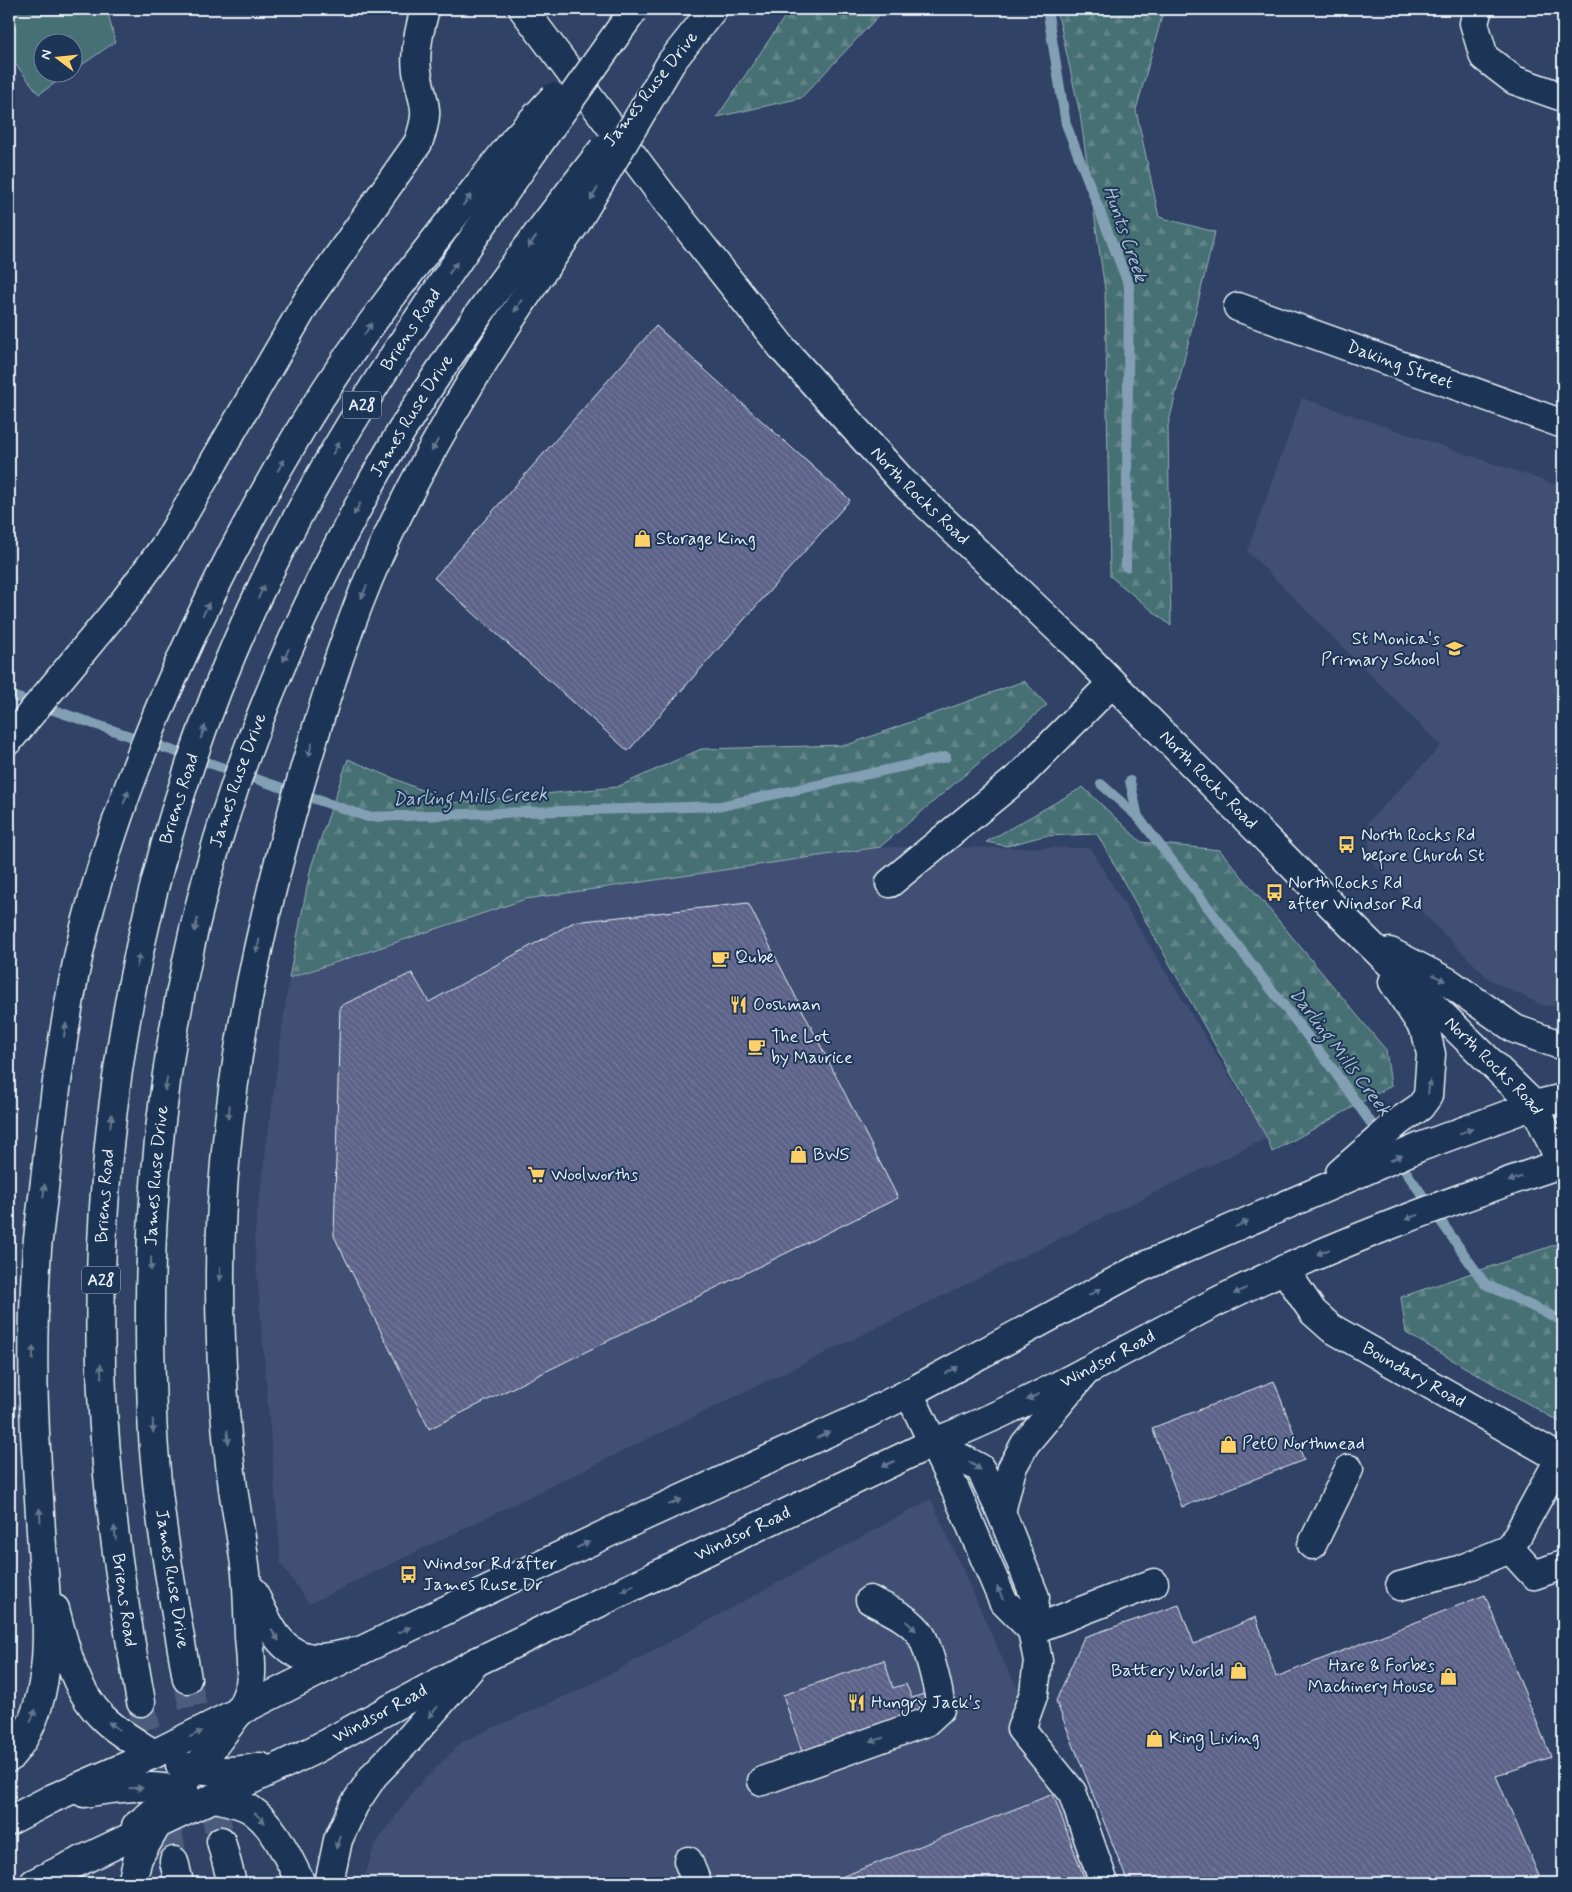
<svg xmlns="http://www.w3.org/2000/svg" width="1572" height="1892" viewBox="0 0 1572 1892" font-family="Mynerve,sans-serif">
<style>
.built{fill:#404f73}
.forest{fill:url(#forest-firs);stroke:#98b0b6}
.green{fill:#477075;stroke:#98b0b6}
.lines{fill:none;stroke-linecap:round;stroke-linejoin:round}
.stream{stroke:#829fb3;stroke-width:10}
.building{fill:url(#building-back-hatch);stroke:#e8f1f8}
.highway-tunnel{stroke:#4c5c7c;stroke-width:28;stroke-dasharray:28 14;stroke-linecap:butt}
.minor-casing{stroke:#e8f1f8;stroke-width:31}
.major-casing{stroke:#e8f1f8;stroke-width:31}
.highway-casing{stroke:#e8f1f8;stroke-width:31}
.minor{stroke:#1d3557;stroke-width:28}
.major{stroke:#1d3557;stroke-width:28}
.highway{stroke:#1d3557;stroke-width:28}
.highway-bridge-casing{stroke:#e8f1f8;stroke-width:31;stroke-linecap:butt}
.highway-bridge{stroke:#1d3557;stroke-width:28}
.oneway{fill:#64778f}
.labels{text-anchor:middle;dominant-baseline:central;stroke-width:4;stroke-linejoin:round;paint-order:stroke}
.shield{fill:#1d3557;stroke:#abb9c8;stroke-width:1}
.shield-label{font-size:16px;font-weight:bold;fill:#e8f1f8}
.street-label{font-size:18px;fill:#e8f1f8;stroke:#1d3557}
.poi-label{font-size:18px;fill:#e8f1f8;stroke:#1d3557;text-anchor:start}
.water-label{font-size:19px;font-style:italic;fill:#acc1d0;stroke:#1d3557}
</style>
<defs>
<pattern id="forest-firs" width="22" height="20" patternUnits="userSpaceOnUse" patternTransform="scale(1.25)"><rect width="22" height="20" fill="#477075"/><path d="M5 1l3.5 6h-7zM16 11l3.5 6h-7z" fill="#628589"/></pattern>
<pattern id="building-back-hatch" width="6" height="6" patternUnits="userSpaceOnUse" patternTransform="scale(1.25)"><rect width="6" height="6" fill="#5c6288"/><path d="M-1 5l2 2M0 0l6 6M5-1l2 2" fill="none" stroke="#73799a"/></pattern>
</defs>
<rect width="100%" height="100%" fill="#304266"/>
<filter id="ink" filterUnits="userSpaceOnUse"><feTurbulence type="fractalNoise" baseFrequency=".02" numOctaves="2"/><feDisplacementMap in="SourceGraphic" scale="10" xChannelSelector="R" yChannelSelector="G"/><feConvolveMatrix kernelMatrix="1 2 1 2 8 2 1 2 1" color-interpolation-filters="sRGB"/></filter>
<g filter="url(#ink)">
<g class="built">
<path d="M1302 398 1563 487V1008L1542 1005 1490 980 1370 860 1368 822 1441 746 1247 551Z"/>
<path d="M880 847 1090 848 1267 1138 309 1604 281 1564 254 1238 289 978 526 899Z"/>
<path d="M931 1499 1008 1671 1075 1783 1110 1883H363L374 1846 415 1789 463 1741 588 1686Z"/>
</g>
<g class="forest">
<path d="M790 9H885L801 98 717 117Z"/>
<path d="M1051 9H1164L1136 110 1159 217 1215 232 1168 426 1171 626 1110 576 1105 290 1080 114 1059 19Z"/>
<path d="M1024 681 1047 705 880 847 526 899 289 978 311 867 348 759 452 803 617 787 701 749 847 745Z"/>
<path d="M1083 787 1141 842 1220 850 1386 1050 1391 1086 1272 1152 1267 1138 1097 834 1043 836 1007 846 986 842Z"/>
<path d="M1563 1242V1424L1406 1333 1401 1297Z"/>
</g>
<path class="green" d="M9 9H107L115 42 73 71 72 42H42V72L70 73 39 94 9 56Z"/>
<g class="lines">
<g class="stream">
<path d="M1047 9 1066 124 1129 286 1126 567"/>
<path d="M9 116V117"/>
<path d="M9 695 368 817 721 806 946 757"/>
<path d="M1130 781 1138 817"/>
<path d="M1101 784 1139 818 1329 1064 1381 1137"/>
<path d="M1397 1159 1485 1284 1563 1321"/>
</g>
</g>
<g class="building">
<path d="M656 326 850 500 628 751 434 578Z"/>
<path d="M748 903 898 1198 429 1429 334 1236 340 1006 412 973 429 1002 574 922Z"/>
<path d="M1274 1381 1304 1460 1182 1507 1152 1428Z"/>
<path d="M1485 1595 1551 1757 1496 1776 1542 1883H1128L1056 1701 1084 1637 1179 1605 1194 1644 1256 1617 1276 1677Z"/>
<path d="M884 1660 893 1688 906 1684 912 1698 926 1693 930 1708 802 1752 783 1695Z"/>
<path d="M1053 1794 1086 1883H826Z"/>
</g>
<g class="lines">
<g class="highway-tunnel">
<path d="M187 1679 221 1841"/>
<path d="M141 1702 174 1861"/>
</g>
<defs>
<g id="minor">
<path d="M1478 9 1474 23 1484 57 1514 80 1563 97"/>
<path id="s1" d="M1238 307 1563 424"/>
<path d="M9 740 125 600 167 543 309 298 418 143C432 106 422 105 417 71 414 51 420 28 425 9"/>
<path d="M890 883 1020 776 1112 683"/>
<path id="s2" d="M1284 1269 1313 1312 1331 1328 1563 1460"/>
<path d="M909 1393 956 1491 1003 1601 1032 1630"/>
<path d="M932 1443 980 1468 1001 1512 1035 1597 1032 1630 1038 1661 1034 1693 1021 1729 1072 1792 1104 1883"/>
<path d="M1001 1512 1012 1468 1025 1444 1086 1371"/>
<path d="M1312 1545 1349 1469"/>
<path d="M1510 1549 1560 1458"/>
<path d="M1400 1586 1459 1570 1510 1549 1534 1575 1563 1565"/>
<path d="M1032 1630 1154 1583"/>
<path d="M762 1781 926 1722 940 1709C941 1696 928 1646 921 1635 910 1618 887 1609 870 1600"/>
<path d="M688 1861 697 1883"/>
</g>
<g id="major">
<path id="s3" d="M523 9 668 203 784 350 903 482 1075 645 1365 939 1534 1105 1561 1163"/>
<path d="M1390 952 1448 982 1515 1029 1563 1046"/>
<path d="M1340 1173 1398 1122 1420 1107 1428 1096 1431 1054 1426 1032 1393 982"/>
<path d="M180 1765C208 1773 233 1773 261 1767"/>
<path d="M84 1793C115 1788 155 1782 185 1793"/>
<path d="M9 1821 53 1798 154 1754 360 1651 631 1522 853 1421 909 1393 1140 1268 1420 1147 1534 1105 1563 1098"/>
<path d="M136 1826C175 1797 208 1755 236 1716"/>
<path id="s4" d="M34 1883 312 1751 476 1662 932 1443C1032 1404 1125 1349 1220 1300 1330 1245 1446 1202 1563 1163"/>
</g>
<g id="highway">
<path d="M672 61 713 9"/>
<path d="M253 1591C266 1619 280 1659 318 1658 332 1658 347 1653 360 1651"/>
<path d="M55 1609C65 1647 74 1690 103 1718 117 1732 137 1743 154 1754"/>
<path id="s5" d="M187 1679C175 1607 161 1534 155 1460 152 1434 152 1407 151 1381 144 1179 171 972 237 780 273 676 320 574 374 478 428 381 494 291 561 203"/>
<path id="s6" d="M141 1702C121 1591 104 1478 101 1365 94 1085 153 800 280 550 351 411 440 286 528 159"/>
<path d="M239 1713C243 1703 248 1694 250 1684 253 1669 250 1652 249 1636 248 1616 248 1594 246 1573 243 1545 237 1516 233 1488 224 1420 220 1351 220 1283 219 1106 256 933 306 764 327 693 349 622 379 555 432 438 502 328 576 223"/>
<path d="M9 1758C59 1704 47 1615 42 1547 40 1509 37 1471 35 1433 32 1372 33 1310 37 1249 40 1217 45 1185 48 1153 57 1077 67 1001 85 927 128 759 212 578 301 429 363 326 441 233 515 139"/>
<path d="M216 1798C227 1801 240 1803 250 1809 275 1825 288 1858 301 1883"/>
<path d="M221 1841 232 1883"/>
<path d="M174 1861 179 1883"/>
<path d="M42 1879 58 1883"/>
<path d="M132 1883 138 1858 157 1825"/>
<path d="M329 1883 338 1840 354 1805 374 1775 409 1739 476 1662"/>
</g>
</defs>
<use href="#minor" class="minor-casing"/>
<use href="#major" class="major-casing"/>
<use href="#highway" class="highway-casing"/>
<use href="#minor" class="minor"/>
<use href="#major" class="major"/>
<use href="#highway" class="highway"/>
<defs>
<g id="highway-bridge">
<path d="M515 139 554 97"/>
<path d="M528 159 633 11"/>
<path d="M561 203 603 149"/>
<path d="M576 223 672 61"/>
</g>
</defs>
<use href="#highway-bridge" class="highway-bridge-casing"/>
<use href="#highway-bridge" class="highway-bridge"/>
</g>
<defs><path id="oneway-solid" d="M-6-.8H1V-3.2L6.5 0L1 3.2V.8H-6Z" transform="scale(1.25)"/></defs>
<g class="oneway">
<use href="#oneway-solid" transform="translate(594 194) rotate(121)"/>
<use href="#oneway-solid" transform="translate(467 200) rotate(-52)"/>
<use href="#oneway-solid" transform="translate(532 242) rotate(127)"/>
<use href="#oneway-solid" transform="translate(453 268) rotate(-55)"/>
<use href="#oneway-solid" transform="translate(518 306) rotate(122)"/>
<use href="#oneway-solid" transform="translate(368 329) rotate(-56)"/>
<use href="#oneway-solid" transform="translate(435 445) rotate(119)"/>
<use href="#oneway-solid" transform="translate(336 448) rotate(-60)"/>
<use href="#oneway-solid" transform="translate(281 465) rotate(-61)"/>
<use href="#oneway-solid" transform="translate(357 509) rotate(119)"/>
<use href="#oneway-solid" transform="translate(261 592) rotate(-66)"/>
<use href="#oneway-solid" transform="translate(364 592) rotate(113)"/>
<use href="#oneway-solid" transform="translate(206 609) rotate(-64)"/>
<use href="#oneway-solid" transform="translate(286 655) rotate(113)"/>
<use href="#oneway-solid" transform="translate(203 732) rotate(-70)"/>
<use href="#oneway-solid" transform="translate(310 750) rotate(107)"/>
<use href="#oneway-solid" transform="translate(126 797) rotate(-70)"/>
<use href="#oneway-solid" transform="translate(196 925) rotate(104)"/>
<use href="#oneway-solid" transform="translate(258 946) rotate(102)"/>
<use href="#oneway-solid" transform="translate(138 961) rotate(-78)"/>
<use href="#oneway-solid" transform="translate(1439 978) rotate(28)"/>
<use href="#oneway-solid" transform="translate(65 1030) rotate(-81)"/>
<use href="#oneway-solid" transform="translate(166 1084) rotate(99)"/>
<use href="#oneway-solid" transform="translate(1429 1087) rotate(-82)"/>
<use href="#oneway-solid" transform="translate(229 1112) rotate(97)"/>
<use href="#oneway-solid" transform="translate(111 1121) rotate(-83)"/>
<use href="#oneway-solid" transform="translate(1466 1131) rotate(-20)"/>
<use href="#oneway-solid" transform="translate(1396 1158) rotate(-24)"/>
<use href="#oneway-solid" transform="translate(1515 1179) rotate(161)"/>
<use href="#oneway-solid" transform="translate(44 1191) rotate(-84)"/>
<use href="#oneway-solid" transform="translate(1412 1217) rotate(159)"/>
<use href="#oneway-solid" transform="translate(1242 1224) rotate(-23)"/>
<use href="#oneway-solid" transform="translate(1323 1252) rotate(158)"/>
<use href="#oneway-solid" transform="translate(151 1264) rotate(91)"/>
<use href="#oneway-solid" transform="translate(220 1274) rotate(91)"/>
<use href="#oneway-solid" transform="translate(1240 1291) rotate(154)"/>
<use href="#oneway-solid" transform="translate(1095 1292) rotate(-29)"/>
<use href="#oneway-solid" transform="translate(33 1353) rotate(-88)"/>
<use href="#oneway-solid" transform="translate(952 1370) rotate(-29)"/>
<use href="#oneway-solid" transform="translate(101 1371) rotate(-93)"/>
<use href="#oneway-solid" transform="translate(1033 1397) rotate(153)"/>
<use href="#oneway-solid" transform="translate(153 1426) rotate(88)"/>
<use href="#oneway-solid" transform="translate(823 1435) rotate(-25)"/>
<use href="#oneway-solid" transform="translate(228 1437) rotate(84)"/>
<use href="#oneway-solid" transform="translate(888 1464) rotate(155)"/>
<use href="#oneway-solid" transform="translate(975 1466) rotate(34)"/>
<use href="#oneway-solid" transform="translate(675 1502) rotate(-25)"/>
<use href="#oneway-solid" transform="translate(40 1515) rotate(-94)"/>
<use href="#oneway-solid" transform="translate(115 1533) rotate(-97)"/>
<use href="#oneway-solid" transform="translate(583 1545) rotate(-25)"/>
<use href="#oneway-solid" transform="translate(628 1588) rotate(154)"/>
<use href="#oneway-solid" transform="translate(1000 1593) rotate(-114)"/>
<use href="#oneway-solid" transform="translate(911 1626) rotate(43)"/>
<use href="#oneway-solid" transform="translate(404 1630) rotate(-25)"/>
<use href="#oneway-solid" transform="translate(275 1635) rotate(55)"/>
<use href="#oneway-solid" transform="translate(433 1712) rotate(131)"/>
<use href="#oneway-solid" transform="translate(33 1716) rotate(-67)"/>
<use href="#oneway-solid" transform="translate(114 1726) rotate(-144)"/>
<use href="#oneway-solid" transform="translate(196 1734) rotate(-26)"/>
<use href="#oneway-solid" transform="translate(877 1740) rotate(160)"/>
<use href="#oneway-solid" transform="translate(136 1788) rotate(-2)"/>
<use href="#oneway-solid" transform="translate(260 1818) rotate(44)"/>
<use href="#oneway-solid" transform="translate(338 1842) rotate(107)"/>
</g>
</g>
<defs>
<symbol id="shop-bare" viewBox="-9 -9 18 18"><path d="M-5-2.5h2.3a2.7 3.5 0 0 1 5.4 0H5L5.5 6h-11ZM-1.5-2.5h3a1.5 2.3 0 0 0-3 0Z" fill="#ffd166" stroke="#1d3557" stroke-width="2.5" paint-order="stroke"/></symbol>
<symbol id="school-bare" viewBox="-9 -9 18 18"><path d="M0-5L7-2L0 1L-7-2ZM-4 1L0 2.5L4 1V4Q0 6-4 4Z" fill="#ffd166" stroke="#1d3557" stroke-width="2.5" paint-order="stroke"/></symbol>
<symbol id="bus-bare" viewBox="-9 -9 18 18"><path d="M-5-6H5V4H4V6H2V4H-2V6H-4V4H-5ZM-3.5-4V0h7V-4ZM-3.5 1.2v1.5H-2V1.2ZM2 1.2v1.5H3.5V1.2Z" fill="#ffd166" stroke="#1d3557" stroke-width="2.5" paint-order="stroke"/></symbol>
<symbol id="cafe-bare" viewBox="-9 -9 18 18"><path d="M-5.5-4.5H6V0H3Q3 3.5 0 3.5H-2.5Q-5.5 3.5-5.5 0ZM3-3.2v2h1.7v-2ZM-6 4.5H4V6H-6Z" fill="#ffd166" stroke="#1d3557" stroke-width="2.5" paint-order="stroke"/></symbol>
<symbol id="restaurant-bare" viewBox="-9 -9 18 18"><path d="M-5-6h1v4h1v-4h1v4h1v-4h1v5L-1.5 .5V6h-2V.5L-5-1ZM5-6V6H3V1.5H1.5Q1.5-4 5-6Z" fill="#ffd166" stroke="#1d3557" stroke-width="2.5" paint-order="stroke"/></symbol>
<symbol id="supermarket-bare" viewBox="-9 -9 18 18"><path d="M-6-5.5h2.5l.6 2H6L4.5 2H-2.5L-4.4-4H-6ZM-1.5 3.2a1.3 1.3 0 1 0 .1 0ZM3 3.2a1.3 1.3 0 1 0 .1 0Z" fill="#ffd166" stroke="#1d3557" stroke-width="2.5" paint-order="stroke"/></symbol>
</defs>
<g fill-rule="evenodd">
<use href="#shop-bare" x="630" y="526" width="25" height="25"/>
<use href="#school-bare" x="1442" y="636" width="25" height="25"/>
<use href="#bus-bare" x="1334" y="832" width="25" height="25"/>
<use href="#bus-bare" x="1262" y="880" width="25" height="25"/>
<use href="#cafe-bare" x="708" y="946" width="25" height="25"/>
<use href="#restaurant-bare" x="726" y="992" width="25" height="25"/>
<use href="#cafe-bare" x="744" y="1034" width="25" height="25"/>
<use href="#shop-bare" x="786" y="1142" width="25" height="25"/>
<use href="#supermarket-bare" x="524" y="1162" width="25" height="25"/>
<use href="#shop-bare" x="1216" y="1432" width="25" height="25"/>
<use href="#bus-bare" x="396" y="1562" width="25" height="25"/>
<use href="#shop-bare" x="1226" y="1658" width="25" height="25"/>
<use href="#shop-bare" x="1436" y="1664" width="25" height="25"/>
<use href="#restaurant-bare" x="844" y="1690" width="25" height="25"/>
<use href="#shop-bare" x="1142" y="1726" width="25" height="25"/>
</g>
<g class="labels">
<g class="shield">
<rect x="343" y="391.5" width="38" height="27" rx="4"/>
<rect x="82" y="1266.5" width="38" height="27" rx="4"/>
</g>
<g class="shield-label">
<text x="362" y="405">A28</text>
<text x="101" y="1280">A28</text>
</g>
<g class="street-label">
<text transform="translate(651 89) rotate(-52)">James Ruse Drive</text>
<text stroke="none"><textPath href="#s6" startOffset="1439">Briens Road</textPath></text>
<text stroke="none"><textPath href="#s1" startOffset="172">Daking Street</textPath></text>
<text stroke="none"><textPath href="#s5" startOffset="1316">James Ruse Drive</textPath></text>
<text stroke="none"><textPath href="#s3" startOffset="629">North Rocks Road</textPath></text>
<text stroke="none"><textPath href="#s3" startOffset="1034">North Rocks Road</textPath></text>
<text stroke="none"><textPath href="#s5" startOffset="911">James Ruse Drive</textPath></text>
<text stroke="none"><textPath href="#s6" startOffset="914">Briens Road</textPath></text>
<text stroke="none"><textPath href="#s3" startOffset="1438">North Rocks Road</textPath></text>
<text stroke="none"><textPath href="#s5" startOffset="506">James Ruse Drive</textPath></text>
<text stroke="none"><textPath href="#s6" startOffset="509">Briens Road</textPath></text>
<text stroke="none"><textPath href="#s4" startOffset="1195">Windsor Road</textPath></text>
<text stroke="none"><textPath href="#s2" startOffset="171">Boundary Road</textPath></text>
<text stroke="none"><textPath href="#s4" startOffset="790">Windsor Road</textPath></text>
<text transform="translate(172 1579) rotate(81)">James Ruse Drive</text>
<text transform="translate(124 1600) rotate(82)">Briens Road</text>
<text stroke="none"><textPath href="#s4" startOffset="385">Windsor Road</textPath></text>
</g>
<g class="poi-label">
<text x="656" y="539">Storage King</text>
<text x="1440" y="639" text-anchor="end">St Monica's<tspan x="1440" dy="21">Primary School</tspan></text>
<text x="1361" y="835">North Rocks Rd<tspan x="1361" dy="21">before Church St</tspan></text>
<text x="1288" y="883">North Rocks Rd<tspan x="1288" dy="21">after Windsor Rd</tspan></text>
<text x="735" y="958">Qube</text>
<text x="753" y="1005">Ooshman</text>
<text x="771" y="1037">The Lot<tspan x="771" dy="21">by Maurice</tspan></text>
<text x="813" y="1155">BWS</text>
<text x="551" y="1175">Woolworths</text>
<text x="1242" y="1444">PetO Northmead</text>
<text x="423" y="1564">Windsor Rd after<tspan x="423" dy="21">James Ruse Dr</tspan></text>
<text x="1435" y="1666" text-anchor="end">Hare &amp; Forbes<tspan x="1435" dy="21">Machinery House</tspan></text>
<text x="1224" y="1671" text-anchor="end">Battery World</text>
<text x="871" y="1703">Hungry Jack's</text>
<text x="1169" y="1738">King Living</text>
</g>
<g class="water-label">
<text transform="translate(1125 234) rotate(71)">Hunts Creek</text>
<text transform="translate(470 797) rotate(-2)">Darling Mills Creek</text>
<text transform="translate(1340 1052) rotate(53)">Darling Mills Creek</text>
</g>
</g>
<rect width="1572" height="1892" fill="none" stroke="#1d3557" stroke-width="30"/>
<rect x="15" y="15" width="1542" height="1862" fill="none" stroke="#e8f1f8" stroke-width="2" filter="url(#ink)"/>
<g transform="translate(58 58) rotate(286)"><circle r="24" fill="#1d3557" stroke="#6e8097"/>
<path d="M0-4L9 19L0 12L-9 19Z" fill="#ffd166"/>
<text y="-8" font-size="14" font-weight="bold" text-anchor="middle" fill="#e8f1f8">N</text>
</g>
</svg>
